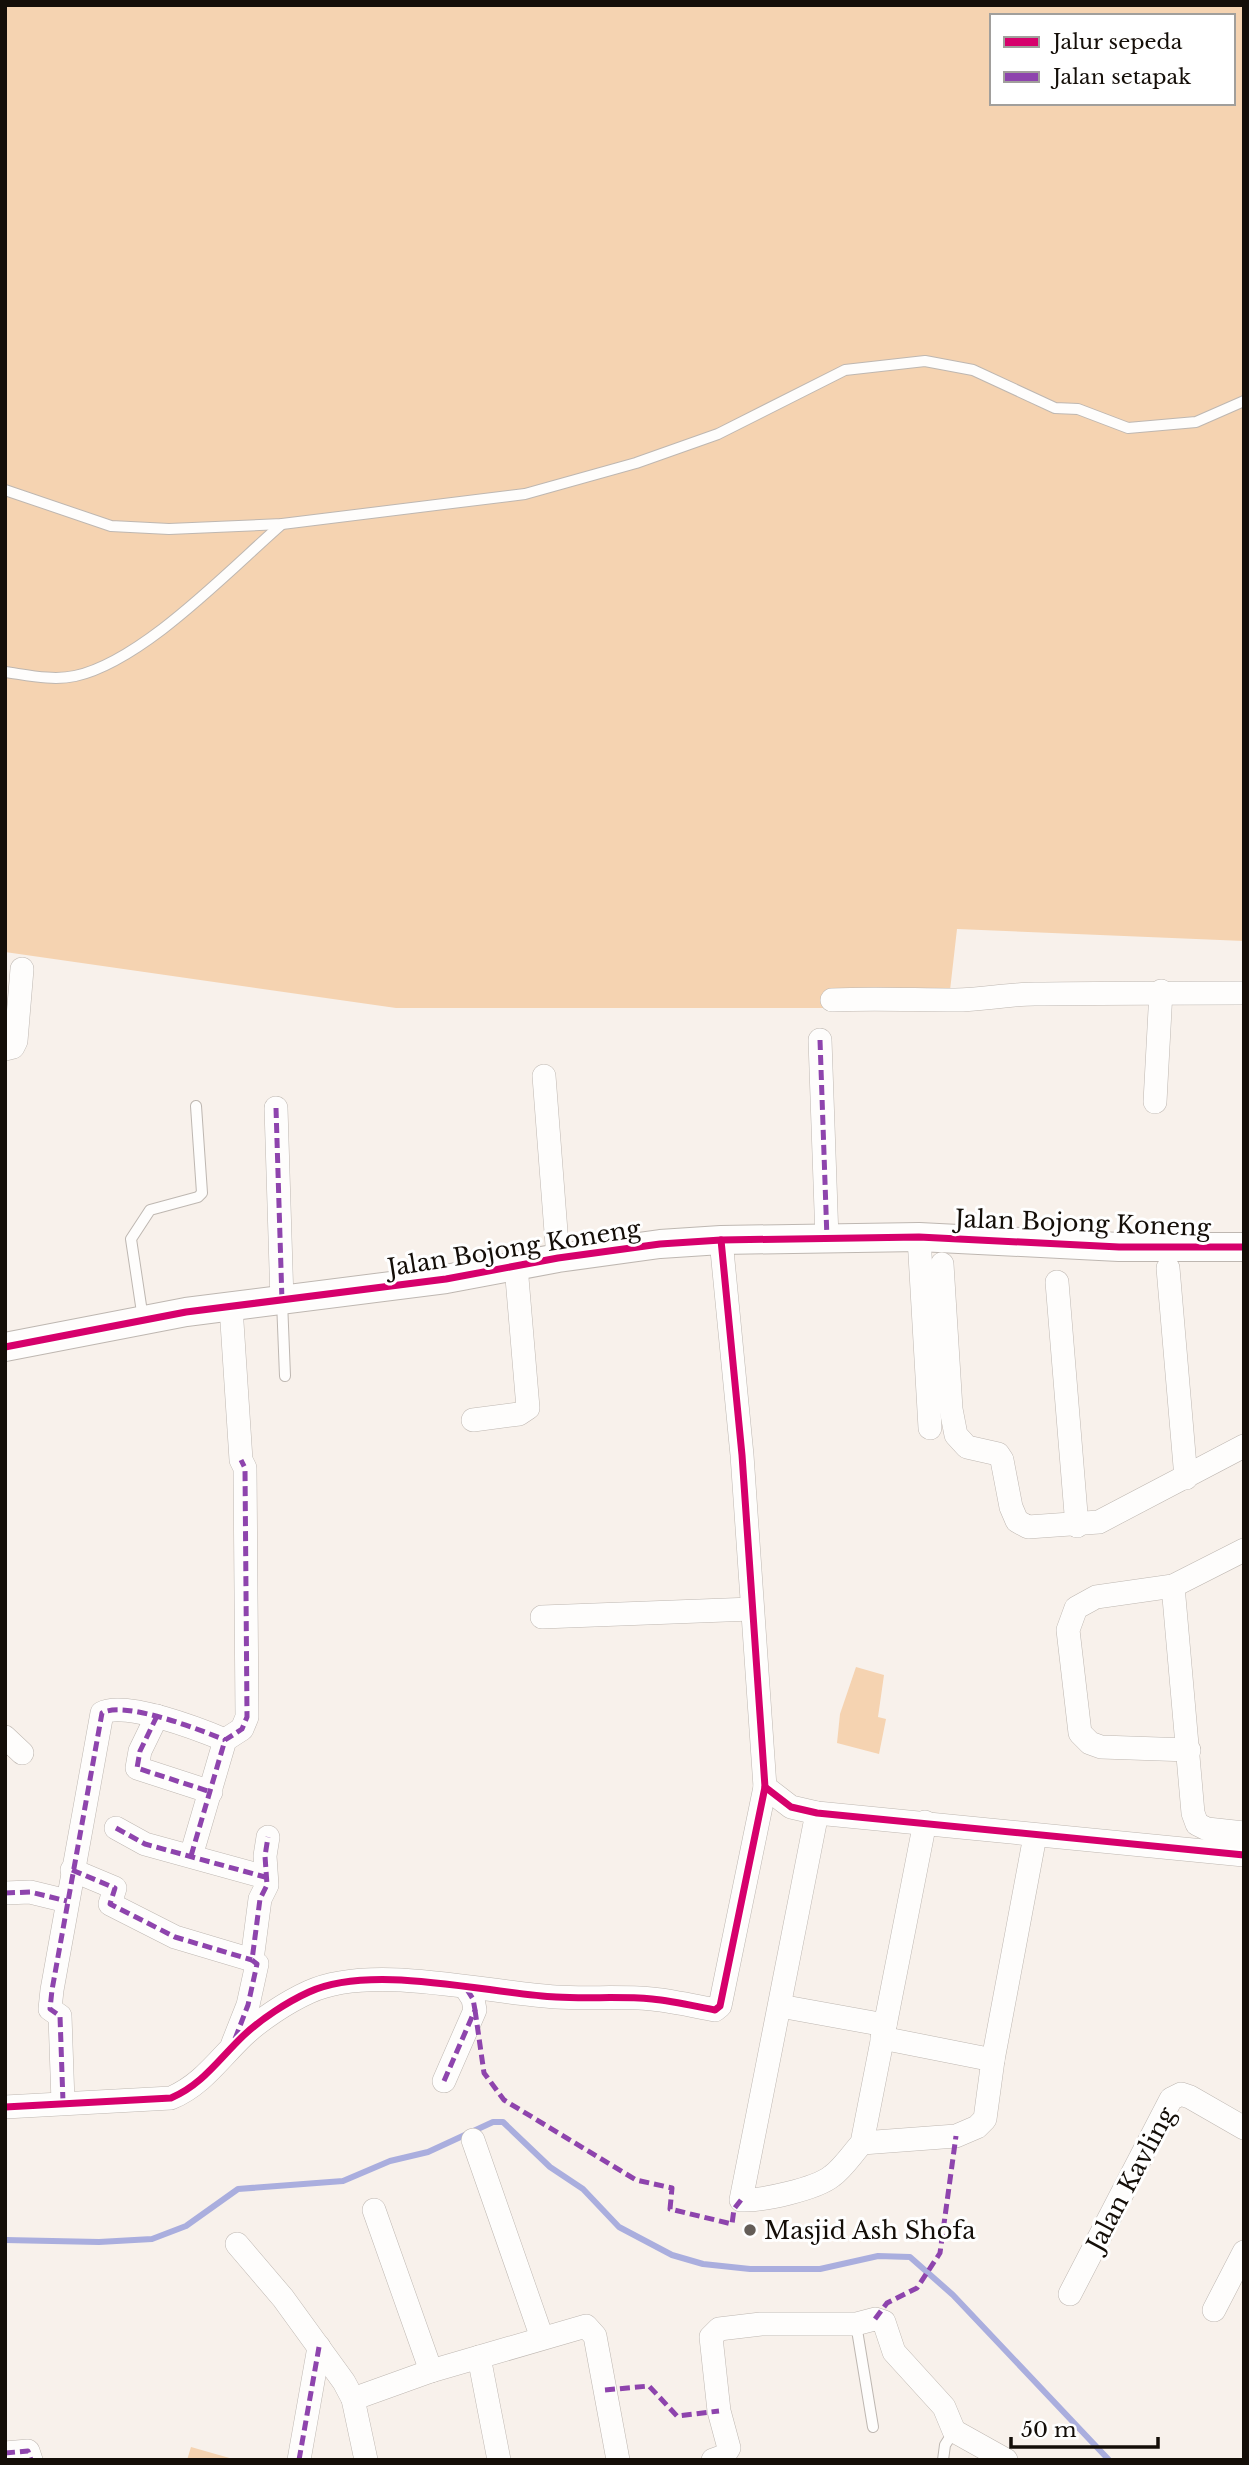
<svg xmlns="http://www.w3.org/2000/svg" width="1249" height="2465" viewBox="0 0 1249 2465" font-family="'Libre Baskerville',serif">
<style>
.green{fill:#f5d3b1;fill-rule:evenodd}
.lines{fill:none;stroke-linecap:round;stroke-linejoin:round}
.stream{stroke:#aaaede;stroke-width:6}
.service-casing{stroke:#beb7b1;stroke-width:12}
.minor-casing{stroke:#beb7b1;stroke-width:24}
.tertiary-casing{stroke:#beb7b1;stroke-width:30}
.service{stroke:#fefdfc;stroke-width:10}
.minor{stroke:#fefdfc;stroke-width:23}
.tertiary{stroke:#fefdfc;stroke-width:28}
.quiet{stroke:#8e44ad;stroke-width:5;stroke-dasharray:10 5;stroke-linecap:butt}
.cycleway-casing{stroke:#fff;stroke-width:11}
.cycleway{stroke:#d6006c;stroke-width:7}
.poi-dot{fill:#645d57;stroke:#fff;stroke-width:2.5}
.labels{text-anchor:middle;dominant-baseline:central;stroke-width:6;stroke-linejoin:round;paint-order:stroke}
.street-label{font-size:24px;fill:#140e08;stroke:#fff}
.poi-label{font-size:24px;fill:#140e08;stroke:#fff;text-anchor:start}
</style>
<rect width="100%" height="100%" fill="#f8f1eb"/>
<g class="green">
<path d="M5 5H1244V941L957 929 948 1008H396L5 952ZM992 16H1233V103H992Z"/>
<path d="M856 1667 884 1675 878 1717 886 1719 879 1754 837 1743 840 1714Z"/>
<path d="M191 2447 233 2459V2460H187Z"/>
</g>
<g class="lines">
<path class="stream" d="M5 2240 99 2242 152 2239 186 2226 238 2189 343 2181 390 2161 428 2152 493 2122H503L550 2167 583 2189 619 2227 672 2255 703 2264 750 2269H820L878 2256 910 2257 953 2295 1109 2460"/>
<defs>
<g id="service">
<path d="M5 490 111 526 169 529 282 524 525 494 636 463 718 434 845 370 925 361 973 370 1055 408 1078 409 1128 428 1196 422 1244 401"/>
<path d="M5 672C27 675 53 681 75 676 143 661 228 571 282 524"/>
<path d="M282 1301 285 1376"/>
<path d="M143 1319 131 1239 150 1210 198 1197 202 1193 196 1106"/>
<path d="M856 2324 873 2427"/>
<path d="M943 2460 945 2445 954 2431"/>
</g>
<g id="minor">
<path d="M832 1000C873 998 914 1000 955 1000 982 1000 1008 994 1035 994 1105 993 1174 993 1244 993"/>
<path d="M820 1040 827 1239"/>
<path d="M5 1049 13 1047 16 1041 22 969"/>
<path d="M544 1076 558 1258"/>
<path d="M1155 1102 1161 991"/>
<path d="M276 1108 282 1301"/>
<path d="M919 1237 930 1428"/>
<path d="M721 1240 742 1455 765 1787 791 1807 817 1813 1244 1855"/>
<path d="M942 1264 951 1409 956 1435 967 1447 998 1454 1002 1460 1011 1507 1017 1521 1028 1527 1099 1522 1244 1446"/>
<path d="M1168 1268 1186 1478"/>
<path d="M1057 1282 1077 1526"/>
<path d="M473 1420 519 1414 528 1408 516 1266"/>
<path d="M1173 1586 1193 1813 1197 1824 1207 1829 1244 1833"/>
<path d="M542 1617 752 1609"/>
<path d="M157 1716 140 1751 137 1768 211 1792"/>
<path d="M5 1737 22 1753"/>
<path d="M1189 1750 1101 1747 1090 1743 1080 1733 1068 1630 1076 1608 1096 1597 1173 1586 1244 1550"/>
<path d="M817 1813 741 2200C762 2201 816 2189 832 2176 843 2168 852 2154 862 2143L925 1822"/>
<path d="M116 1828 145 1844 265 1877"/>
<path d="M191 1856 225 1740 242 1729 247 1717 245 1468 241 1460 231 1307"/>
<path d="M72 1870 115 1888 110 1904 175 1937 252 1960"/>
<path d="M5 1893 30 1892 67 1901"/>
<path d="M780 2006 885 2025"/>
<path d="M882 2038 993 2060"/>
<path d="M233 2043 248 2005 257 1964 252 1960 260 1899 267 1885 265 1856 268 1837"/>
<path d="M444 2081 475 2010 473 1999 466 1988"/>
<path d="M63 2102 60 2016 50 2009 52 1990 102 1713C124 1700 201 1730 225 1740"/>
<path d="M5 2107 171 2098C202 2085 219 2059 243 2036 261 2019 287 2002 309 1992 372 1963 486 1993 556 1997 588 1999 620 1996 652 1999 673 2001 694 2006 715 2010L720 2006 765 1787"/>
<path d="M473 2140 542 2338"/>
<path d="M862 2143 956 2136 977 2127 985 2119 993 2060 1035 1836"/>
<path d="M374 2210 431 2371"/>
<path d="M237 2244 283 2298 344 2382 353 2399 366 2460"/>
<path d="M1070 2294 1171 2099 1181 2094 1190 2097 1244 2128"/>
<path d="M1214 2310 1244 2252"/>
<path d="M479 2357 499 2460"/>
<path d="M353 2399 431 2371 586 2326 595 2336 618 2460"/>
<path d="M5 2453 28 2451 31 2460"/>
<path d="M299 2460 319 2347"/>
<path d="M713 2460 724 2456 729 2448 719 2411 711 2337 719 2329 761 2324H856L875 2319 884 2322 894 2352 944 2407 954 2431 1006 2460"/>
</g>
<path id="tertiary" d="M5 1347 186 1312 446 1279 558 1258 660 1244 721 1240 919 1237 1119 1247H1244"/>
</defs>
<use href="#service" class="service-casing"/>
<use href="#minor" class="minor-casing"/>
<use href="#tertiary" class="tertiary-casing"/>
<use href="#service" class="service"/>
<use href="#minor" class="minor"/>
<use href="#tertiary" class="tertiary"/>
<g class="quiet">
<path d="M820 1040 827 1239"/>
<path d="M276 1108 282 1301"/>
<path d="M157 1716 140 1751 137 1768 211 1792"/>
<path d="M116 1828 145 1844 265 1877"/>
<path d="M191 1856 225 1740 242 1729 247 1717 245 1468 241 1460"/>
<path d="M72 1870 115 1888 110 1904 175 1937 252 1960"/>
<path d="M5 1893 30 1892 67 1901"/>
<path d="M475 2010 484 2073 504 2100 636 2180 672 2188 670 2209 732 2224 734 2209 741 2200"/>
<path d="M235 2039 248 2005 257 1964 252 1960 260 1899 267 1885 265 1856 268 1837"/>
<path d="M444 2081 475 2010 473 1999 466 1988"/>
<path d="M63 2102 60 2016 50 2009 52 1990 102 1713C124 1700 201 1730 225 1740"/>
<path d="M875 2319 887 2303 917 2288 940 2253 956 2136"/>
<path d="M605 2390 649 2386 677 2416 719 2411"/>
<path d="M5 2453 28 2451 31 2460"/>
<path d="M299 2460 319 2347"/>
</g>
<defs>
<g id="cycleway">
<path d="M721 1240 742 1455 765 1787 791 1807 817 1813 1244 1855"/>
<path d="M5 1347 186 1312 446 1279 558 1258 660 1244 721 1240 919 1237 1119 1247H1244"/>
<path d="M5 2107 171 2098C202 2085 219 2059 243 2036 261 2019 287 2002 309 1992 372 1963 486 1993 556 1997 588 1999 620 1996 652 1999 673 2001 694 2006 715 2010L720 2006 765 1787"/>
</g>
</defs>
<use href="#cycleway" class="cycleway-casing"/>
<use href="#cycleway" class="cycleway"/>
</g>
<circle class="poi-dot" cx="750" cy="2230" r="7"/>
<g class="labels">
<g class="street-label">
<text transform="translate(1083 1223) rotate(2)">Jalan Bojong Koneng</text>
<text transform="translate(514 1248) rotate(-9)">Jalan Bojong Koneng</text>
<text transform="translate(1131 2179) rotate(-62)">Jalan Kavling</text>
</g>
<g class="poi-label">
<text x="764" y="2230">Masjid Ash Shofa</text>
</g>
</g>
<rect width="1249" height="2465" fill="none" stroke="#140e08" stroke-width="14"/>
<rect x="990" y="14" width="245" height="91" fill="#ffffff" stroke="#a19f9c" stroke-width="2"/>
<rect x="1004" y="37" width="35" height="10" fill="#d6006c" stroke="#a19f9c" stroke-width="2"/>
<text x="1053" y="49" font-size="21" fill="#140e08">Jalur sepeda</text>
<rect x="1004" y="72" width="35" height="10" fill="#8e44ad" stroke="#a19f9c" stroke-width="2"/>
<text x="1053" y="84" font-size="21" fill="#140e08">Jalan setapak</text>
<path d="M1011 2437v10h147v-10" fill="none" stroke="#140e08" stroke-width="3.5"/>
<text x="1021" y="2437" font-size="21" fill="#140e08" stroke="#ffffff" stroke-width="5" paint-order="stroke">50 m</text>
</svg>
